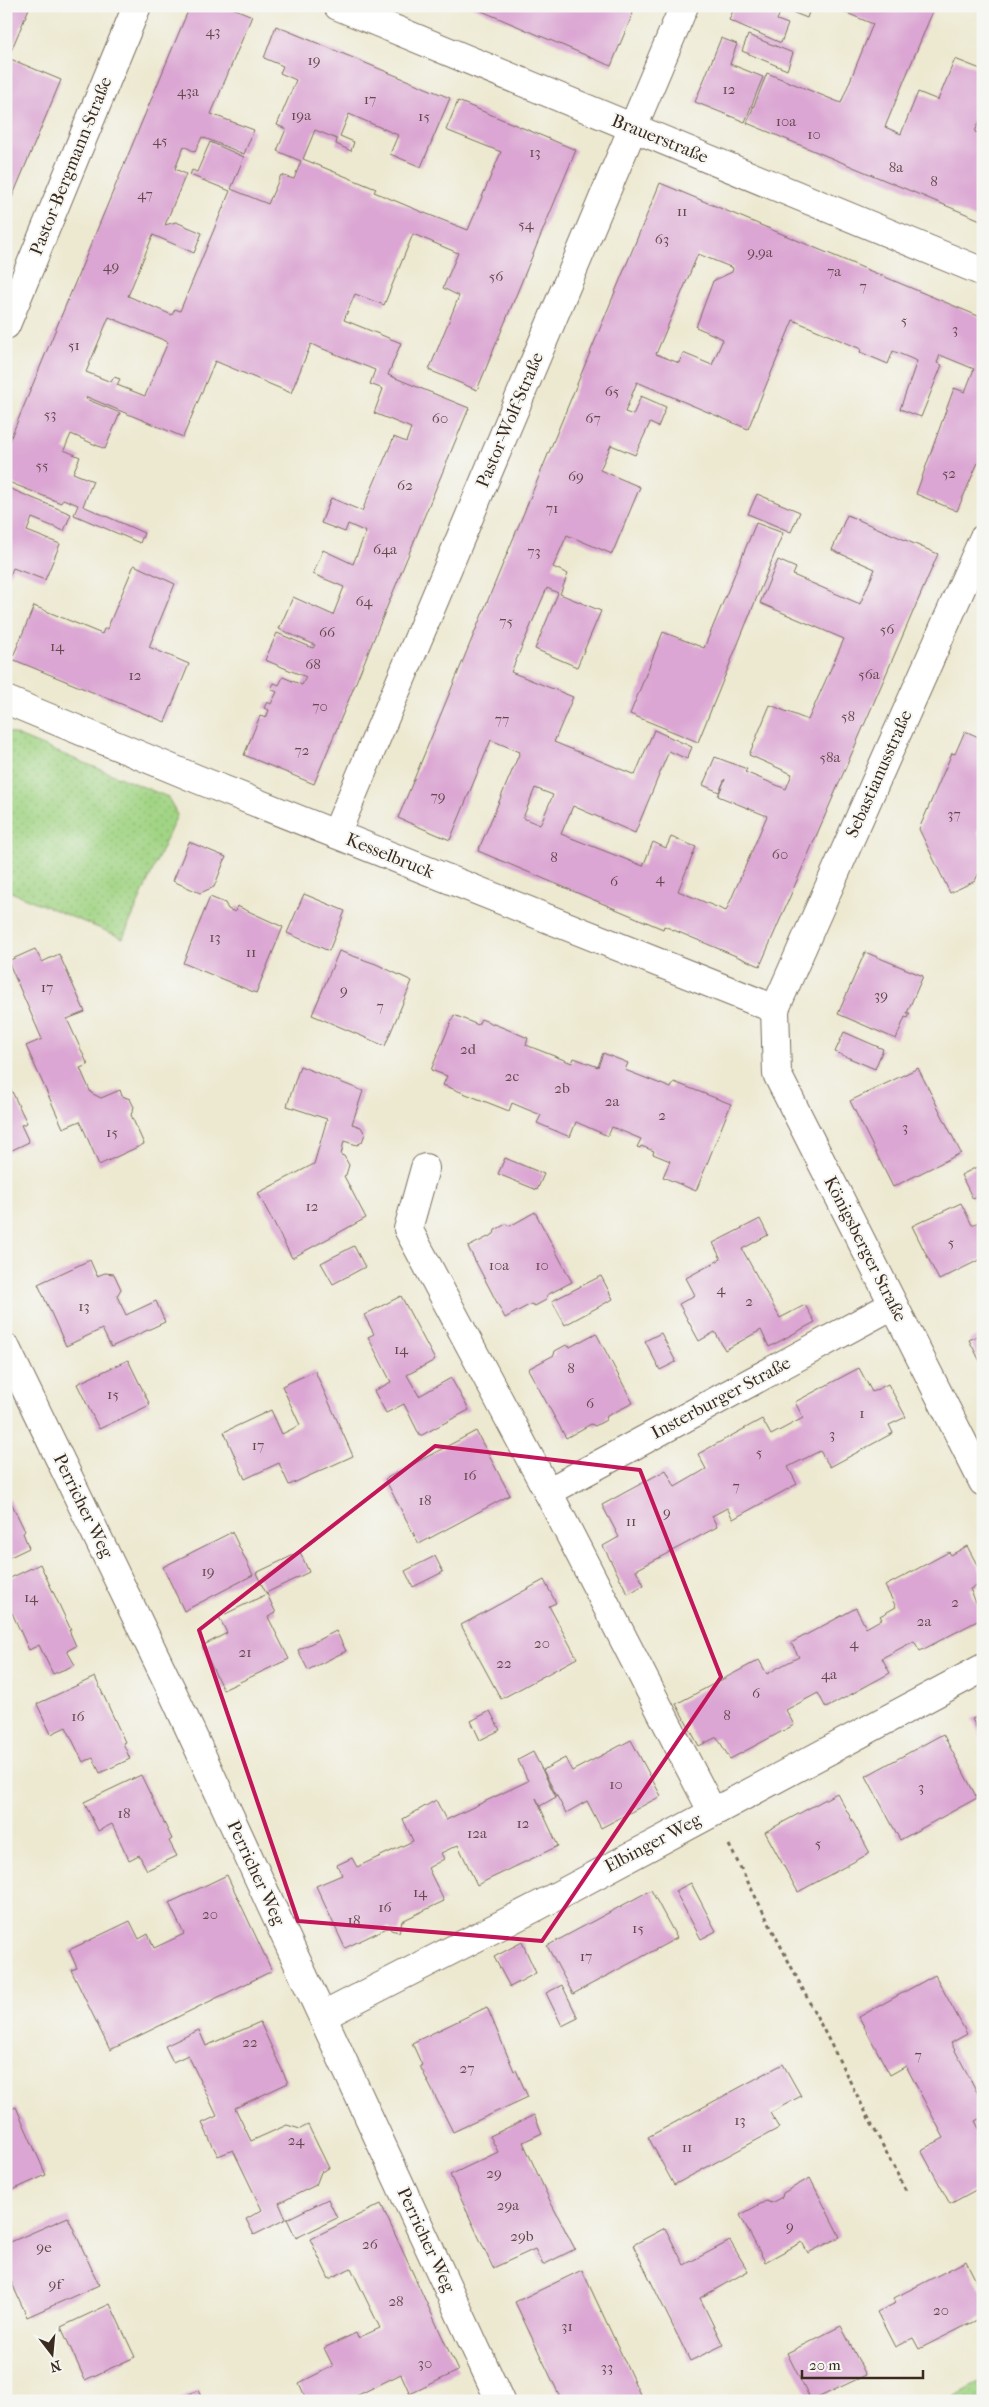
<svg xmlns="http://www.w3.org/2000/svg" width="989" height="2407" viewBox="0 0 989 2407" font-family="'IM FELL French Canon',serif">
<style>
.green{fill:url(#green-dots);stroke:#6e7f51}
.building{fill:#dba6d3;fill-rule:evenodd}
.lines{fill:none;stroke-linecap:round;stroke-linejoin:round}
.street-casing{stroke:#796d5d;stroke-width:30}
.path{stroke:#796d5d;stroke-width:3;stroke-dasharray:4 4;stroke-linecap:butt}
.street{stroke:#fff;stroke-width:28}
.marked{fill:none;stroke:#c2185b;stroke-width:4;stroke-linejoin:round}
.labels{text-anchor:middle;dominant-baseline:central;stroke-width:4;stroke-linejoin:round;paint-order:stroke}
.number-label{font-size:15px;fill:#63494b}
.street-label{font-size:18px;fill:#3b2a1e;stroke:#f6f6f2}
</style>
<defs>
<pattern id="green-dots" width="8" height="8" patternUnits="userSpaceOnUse" patternTransform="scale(1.25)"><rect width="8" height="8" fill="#a1d484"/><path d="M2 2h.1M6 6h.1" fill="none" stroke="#8cb672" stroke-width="1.8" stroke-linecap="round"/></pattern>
</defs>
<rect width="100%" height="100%" fill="#f6f6f2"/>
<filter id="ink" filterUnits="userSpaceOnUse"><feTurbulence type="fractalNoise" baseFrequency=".02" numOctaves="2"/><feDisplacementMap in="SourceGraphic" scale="10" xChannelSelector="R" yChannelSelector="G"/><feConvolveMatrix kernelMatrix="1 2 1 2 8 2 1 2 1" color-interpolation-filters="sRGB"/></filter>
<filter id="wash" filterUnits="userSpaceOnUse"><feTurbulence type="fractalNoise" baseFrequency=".0096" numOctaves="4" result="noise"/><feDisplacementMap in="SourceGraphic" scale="20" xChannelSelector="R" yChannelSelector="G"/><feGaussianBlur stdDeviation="1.12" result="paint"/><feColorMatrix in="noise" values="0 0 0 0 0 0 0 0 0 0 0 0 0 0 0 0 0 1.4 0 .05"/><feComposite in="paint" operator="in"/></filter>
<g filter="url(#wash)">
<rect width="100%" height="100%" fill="#ede9d1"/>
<g class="green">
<path d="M6 731 168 797 177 815 123 938 6 890Z"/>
<path d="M983 2381V2401H944Z"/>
</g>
<g id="blocks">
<g class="building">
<path d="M6 6H30L8 58 61 80 6 212Z"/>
<path d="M190 6H228L252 16 211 114 254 130 244 154 202 137 195 152 184 146 175 169 186 174 165 225 176 222 202 233 194 253 153 235 128 296 172 315 175 309 180 311 230 191 190 175 192 170 197 172 210 142 244 157 231 189 268 204 281 175 294 179 301 161 277 151 286 129 277 125 296 80 280 73 283 66 264 58 276 26 450 98 421 167 390 154 398 135 349 114 340 136 354 142 351 151 336 144 337 139 315 130 303 159 376 189 374 192 422 212 468 230 501 152 446 130 458 101 576 150 477 390 429 370 459 296 443 288 458 253 413 234 384 305 355 294 344 320 401 343 388 375 469 408 314 784 244 755 260 716 266 718 269 710 264 708 267 702 271 704 277 692 271 689 274 683 279 685 283 677 302 685 306 677 265 660 277 633 313 648 315 645 279 629 293 597 333 615 344 587 313 574 323 550 353 564 366 532 348 524 345 532 321 523 331 498 362 511 394 437 406 442 411 428 374 413 383 389 370 384 375 370 311 344 291 393 215 361 183 437 87 397 86 399 120 413 105 449 71 434 64 450 80 457 73 473 93 481 83 506 144 533 140 543 74 515 78 505 63 499 61 503 6 481V449ZM109 317 168 342 145 396 117 385 120 379 114 377 111 382 86 372Z"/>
<path d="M470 6H616L633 13 611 66Z"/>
<path d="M735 6H811L807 18 782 8 777 20 788 24 781 43 729 20Z"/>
<path d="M830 6H935L885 127 901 134 918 92 938 100 955 59 983 70V113L975 132 983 135V221L747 123 767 73 841 103 873 24Z"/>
<path d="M748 35 793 53 787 70 742 51Z"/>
<path d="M721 38 737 44 730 64 763 77 745 122 695 102Z"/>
<path d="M660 183 983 318V451L957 511 916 494 954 388 965 392 974 369 962 364 940 355 937 363 942 365 921 417 900 409 917 361 893 351 888 364 860 352 861 349 793 320 748 429 637 382 625 412 633 415 641 396 666 407 658 427 650 423 635 455 611 445 600 470 640 487 612 554 567 535 553 567 568 574 560 594 601 611 577 667 535 649 558 593 547 588 511 672 573 697 554 742 635 775 654 730 692 747 687 759 669 751 635 833 573 806 561 834 643 866 653 842 666 848 671 837 696 847 678 891 726 911 767 816 718 796 725 779 719 792 703 785 715 757 747 769 745 772 786 789 792 774 749 755 770 705 808 720 844 639 760 603 778 560 796 568 793 575 860 604 875 569 832 550 847 515 938 554 760 966 664 926 663 929 478 851 520 752 491 740 450 840 398 818ZM698 254 733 268 732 272 713 281 696 327 723 339 712 365 683 353 679 363 656 354ZM535 788 553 795 540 825 523 818Z"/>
<path d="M6 487 71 514 64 531 32 518 27 531 60 544 45 580 13 568 6 585Z"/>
<path d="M757 494 800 512 791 532 748 514Z"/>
<path d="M756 523 783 533 698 742 630 714 663 632 704 648Z"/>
<path d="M134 565 175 584 149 647 189 664 165 722 12 659 34 606 102 634 104 629H107Z"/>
<path d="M965 731 983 739V788L979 797 983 800V827L977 831 983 843V864L975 881 950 893 919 829 952 753 955 754Z"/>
<path d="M189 842 226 857 214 887 200 893 173 881Z"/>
<path d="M304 894 345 911 329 951 287 933Z"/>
<path d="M210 897 225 903 228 909 235 912 237 906 283 927 256 993 183 963Z"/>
<path d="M35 949 42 962 59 954 85 1012 67 1019 88 1065 80 1068 91 1093 101 1098 120 1090 122 1096 130 1099 134 1107 131 1115 144 1144 99 1165 80 1121 63 1128 26 1046 42 1039 8 961Z"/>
<path d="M339 951 376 964 412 981 385 1046 312 1015Z"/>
<path d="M865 952 923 976 907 1013H910L908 1018 905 1017 896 1039 838 1014Z"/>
<path d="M454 1015 478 1025 481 1019 504 1028 528 1038 526 1045 572 1063 574 1058 598 1067 603 1053 628 1063 625 1070 671 1088 674 1082 731 1104 696 1191 663 1177 670 1161 653 1154 654 1151 641 1146 640 1148 637 1147 641 1139 612 1127 608 1136 576 1122 570 1137 537 1123 541 1115 526 1109 512 1103 509 1111 443 1085 447 1076 431 1070Z"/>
<path d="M844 1032 883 1049 875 1069 835 1052Z"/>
<path d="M300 1066 363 1091 352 1124 361 1127 365 1134 362 1142 357 1145 344 1141 341 1155 344 1156 349 1165 346 1175 344 1176 366 1218 292 1258 258 1193 314 1164 327 1119 287 1106Z"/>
<path d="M918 1068 961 1153 893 1187 850 1101Z"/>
<path d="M6 1079 27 1123 21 1125 29 1142 6 1153Z"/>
<path d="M505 1158 544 1174 537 1190 498 1174Z"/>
<path d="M983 1164V1194L973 1199 961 1175Z"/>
<path d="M961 1203 972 1225 983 1220V1258L939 1280 912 1226Z"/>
<path d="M535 1212 572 1282 547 1295 546 1300 535 1306 531 1304 505 1318 468 1247 494 1234 495 1230 506 1224 510 1226Z"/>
<path d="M760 1219 768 1235 742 1249 780 1318 805 1305 815 1322 769 1347 761 1330 725 1350 715 1332 699 1341 679 1304 695 1295 686 1278 721 1259 713 1243Z"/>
<path d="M354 1246 365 1267 333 1284 321 1263Z"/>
<path d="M90 1260 97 1276 105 1273 114 1274 121 1289 117 1296 126 1315 156 1301 165 1322 111 1347 102 1329 66 1346 38 1284Z"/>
<path d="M601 1276 613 1299 565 1325 552 1301Z"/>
<path d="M401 1296 435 1360 407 1375 419 1396 451 1378 469 1410 420 1436 404 1404 386 1413 374 1391 391 1382 368 1337 374 1334 364 1315Z"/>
<path d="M596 1333 633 1403 607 1416 606 1420 595 1426 591 1424 566 1438 528 1369 554 1355 555 1351 566 1345 570 1347Z"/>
<path d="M661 1333 676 1362 660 1370 645 1341Z"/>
<path d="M983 1333V1367L969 1340Z"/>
<path d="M128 1360 150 1405 99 1429 77 1384Z"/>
<path d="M859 1368 872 1392 888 1384 906 1417 889 1425 893 1433 830 1467 820 1451 788 1467 797 1484 733 1519 727 1508 712 1516 717 1527 636 1570 644 1585 628 1594 603 1546 619 1537 602 1505 666 1470 675 1487 706 1469 698 1454 762 1419 771 1435 803 1418 795 1402Z"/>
<path d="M315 1371 353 1456 289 1485 279 1463 245 1479 224 1432 271 1410 282 1434 300 1425 282 1386Z"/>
<path d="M476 1431 510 1495 419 1544 385 1479Z"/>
<path d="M6 1492 25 1531 23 1533 29 1548 6 1559Z"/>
<path d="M232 1532 253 1575 184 1611 163 1567Z"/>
<path d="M967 1546 983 1576V1583L970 1589 983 1618 920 1651 914 1641 882 1658 890 1673 826 1708 818 1693 786 1710 794 1725 730 1759 717 1737 699 1746 676 1704 759 1660 767 1674 783 1665 799 1657 791 1643 856 1608 866 1628 882 1619 880 1616 896 1607 885 1586 949 1552 951 1555Z"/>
<path d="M300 1552 309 1572 266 1593 256 1573Z"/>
<path d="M435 1556 443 1572 413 1587 405 1571Z"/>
<path d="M40 1564 71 1630H69L76 1646 67 1651 75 1665 53 1674 39 1645 29 1650 12 1613 6 1616V1580Z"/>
<path d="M544 1580 556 1603 549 1606 577 1658 501 1699 461 1625Z"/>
<path d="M267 1594 276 1613 268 1617 289 1659 223 1690 202 1646 227 1633 219 1617Z"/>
<path d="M336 1631 346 1651 308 1670 298 1650Z"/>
<path d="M95 1677 125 1742 123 1743 130 1759 100 1773 93 1758 83 1762 66 1727 51 1734 37 1704Z"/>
<path d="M490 1711 500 1730 480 1740 471 1721Z"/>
<path d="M983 1714V1740L972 1719Z"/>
<path d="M943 1734 977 1798 900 1840 866 1776Z"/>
<path d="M631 1740 661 1796 601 1828 587 1801 566 1813 543 1770 565 1758 572 1771Z"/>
<path d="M533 1752 556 1797 540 1806 536 1798 558 1846 477 1885 458 1845 441 1853 444 1859 428 1868 444 1901 402 1921 399 1932 391 1930 389 1927 345 1948 316 1886 342 1875 337 1865 352 1858 357 1867 413 1841 403 1819 436 1800 446 1820 528 1781 518 1760Z"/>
<path d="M141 1775 172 1839 169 1841 177 1856 147 1870 139 1855 129 1860 112 1824 98 1831 84 1802Z"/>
<path d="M837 1793 870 1853 798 1892 765 1832Z"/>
<path d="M227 1875 272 1971 110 2050 71 1970 77 1968 69 1950 130 1921 139 1939 148 1934 154 1948 184 1934 169 1903Z"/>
<path d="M691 1883 716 1931 701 1939 675 1891Z"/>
<path d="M651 1890 677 1938 573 1994 547 1946Z"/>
<path d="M522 1942 536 1973 510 1987 494 1957Z"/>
<path d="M935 1975 967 2034 951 2043 983 2103V2117L975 2121 983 2136V2186L950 2204 921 2150 944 2138 906 2066 890 2075 859 2017Z"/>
<path d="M562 1985 578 2018 562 2026 546 1993Z"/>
<path d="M487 2007 514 2071 516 2070 528 2097 453 2132 420 2066 422 2065 412 2043Z"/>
<path d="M260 2022 288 2083 235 2108 251 2141 287 2125 300 2129 308 2125 329 2168 321 2172 316 2185 279 2203 286 2219 254 2235 246 2219 262 2210 233 2150 218 2156 210 2140 202 2123 217 2116 188 2055 173 2062 165 2046 199 2030 206 2046Z"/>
<path d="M783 2064 801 2096 770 2113 779 2128 674 2185 648 2137Z"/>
<path d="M16 2107 46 2175 6 2193V2112Z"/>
<path d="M534 2115 542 2133 523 2142 551 2203 575 2249 543 2265 535 2249 493 2268 450 2175 498 2152 490 2136Z"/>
<path d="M810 2178 840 2237 808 2253 802 2242 765 2262 740 2215 766 2201 771 2203 782 2197 783 2193Z"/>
<path d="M328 2199 337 2218 296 2238 287 2219Z"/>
<path d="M381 2204 458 2371 410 2394 401 2374 346 2401H307L299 2383 333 2366 324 2348 356 2333 358 2338 380 2328 351 2268 329 2279 310 2239Z"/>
<path d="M68 2217 99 2285 27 2317 6 2270V2244Z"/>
<path d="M665 2228 684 2265 730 2241 748 2271 700 2298 723 2345 690 2361 633 2245Z"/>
<path d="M966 2261 983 2295V2317L919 2349 913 2338 895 2347 877 2312 896 2303 894 2298Z"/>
<path d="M582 2270 620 2351 643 2401H562L515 2302Z"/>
<path d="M110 2304 135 2357 85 2380 61 2327Z"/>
<path d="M841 2326 866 2375 811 2401 787 2353Z"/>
<path d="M198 2390 203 2401H176Z"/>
</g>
</g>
</g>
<g filter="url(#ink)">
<use href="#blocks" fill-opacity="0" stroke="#796d5d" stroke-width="1"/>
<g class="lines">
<defs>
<g id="street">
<path d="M338 6 983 272"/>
<path d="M6 325 137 6"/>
<path d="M983 539 775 1009 777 1074 983 1482"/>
<path d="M6 700 197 779 775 1009"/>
<path d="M336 834 684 6"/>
<path d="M425 1168 408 1229 548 1492 712 1811"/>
<path d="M6 1348 172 1691 500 2401"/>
<path d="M548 1492 893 1305"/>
<path d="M323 2016 538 1906 983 1668"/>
</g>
</defs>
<use href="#street" class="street-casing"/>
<path class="path" d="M729 1845 906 2191"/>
<use href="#street" class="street"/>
</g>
</g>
<path class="marked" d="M435 1446 640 1470 721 1677 542 1941 298 1921 199 1630Z"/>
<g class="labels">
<g class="number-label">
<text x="213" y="31">43</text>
<text x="314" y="60">19</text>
<text x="729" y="89">12</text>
<text x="188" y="91">43a</text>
<text x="370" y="99">17</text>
<text x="301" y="115">19a</text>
<text x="424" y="116">15</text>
<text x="786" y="121">10a</text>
<text x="814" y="134">10</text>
<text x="160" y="140">45</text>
<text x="535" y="152">13</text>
<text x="896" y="167">8a</text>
<text x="934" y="181">8</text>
<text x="145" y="194">47</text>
<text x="682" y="211">11</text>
<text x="526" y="224">54</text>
<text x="662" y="239">63</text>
<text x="760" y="252">9,9a</text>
<text x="111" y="266">49</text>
<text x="834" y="271">7a</text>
<text x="496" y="276">56</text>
<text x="863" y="286">7</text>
<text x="904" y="320">5</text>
<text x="955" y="329">3</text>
<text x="74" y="345">51</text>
<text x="612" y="391">65</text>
<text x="50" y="414">53</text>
<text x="440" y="418">60</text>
<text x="593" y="418">67</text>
<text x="42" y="465">55</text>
<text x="949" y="473">52</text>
<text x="576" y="476">69</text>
<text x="405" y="485">62</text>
<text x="552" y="508">71</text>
<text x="385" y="549">64a</text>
<text x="534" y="551">73</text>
<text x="364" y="601">64</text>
<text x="506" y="621">75</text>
<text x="887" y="629">56</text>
<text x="327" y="632">66</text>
<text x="57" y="646">14</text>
<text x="313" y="664">68</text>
<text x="869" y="674">56a</text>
<text x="135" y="675">12</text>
<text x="320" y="706">70</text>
<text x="848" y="716">58</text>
<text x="502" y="719">77</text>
<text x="302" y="750">72</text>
<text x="830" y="757">58a</text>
<text x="438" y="796">79</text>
<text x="954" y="814">37</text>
<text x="780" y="854">60</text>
<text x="554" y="857">8</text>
<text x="660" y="878">4</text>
<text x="614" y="881">6</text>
<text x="215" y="937">13</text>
<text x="251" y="952">11</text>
<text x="47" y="987">17</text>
<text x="344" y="990">9</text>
<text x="881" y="995">39</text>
<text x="380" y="1006">7</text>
<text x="468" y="1049">2d</text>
<text x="512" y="1076">2c</text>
<text x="562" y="1088">2b</text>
<text x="612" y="1101">2a</text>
<text x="662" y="1115">2</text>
<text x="905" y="1127">3</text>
<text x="112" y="1132">15</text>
<text x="312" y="1206">12</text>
<text x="951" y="1242">5</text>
<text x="499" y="1265">10a</text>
<text x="542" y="1265">10</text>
<text x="721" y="1289">4</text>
<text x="749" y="1301">2</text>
<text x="84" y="1306">13</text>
<text x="401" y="1349">14</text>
<text x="571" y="1368">8</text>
<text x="113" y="1394">15</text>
<text x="590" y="1403">6</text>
<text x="862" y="1413">1</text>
<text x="832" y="1434">3</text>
<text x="258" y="1445">17</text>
<text x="759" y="1452">5</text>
<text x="470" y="1475">16</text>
<text x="736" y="1486">7</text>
<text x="425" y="1500">18</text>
<text x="667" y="1512">9</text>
<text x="631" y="1521">11</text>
<text x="208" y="1571">19</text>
<text x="31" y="1597">14</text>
<text x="955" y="1602">2</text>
<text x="924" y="1621">2a</text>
<text x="542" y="1643">20</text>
<text x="854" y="1643">4</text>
<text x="245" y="1652">21</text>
<text x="504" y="1663">22</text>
<text x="829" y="1674">4a</text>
<text x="756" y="1693">6</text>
<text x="727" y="1715">8</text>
<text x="78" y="1716">16</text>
<text x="616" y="1784">10</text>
<text x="921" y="1787">3</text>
<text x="124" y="1813">18</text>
<text x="523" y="1823">12</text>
<text x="477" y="1833">12a</text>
<text x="818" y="1843">5</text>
<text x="420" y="1892">14</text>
<text x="385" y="1907">16</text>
<text x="210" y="1914">20</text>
<text x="354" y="1920">18</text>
<text x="638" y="1928">15</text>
<text x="586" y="1956">17</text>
<text x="250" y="2042">22</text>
<text x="918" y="2055">7</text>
<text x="467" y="2068">27</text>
<text x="740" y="2120">13</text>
<text x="296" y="2140">24</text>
<text x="687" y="2147">11</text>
<text x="494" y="2173">29</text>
<text x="508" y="2205">29a</text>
<text x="790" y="2226">9</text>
<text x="522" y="2236">29b</text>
<text x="370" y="2244">26</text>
<text x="44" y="2247">9e</text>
<text x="55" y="2284">9f</text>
<text x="396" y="2301">28</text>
<text x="941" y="2310">20</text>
<text x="567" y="2326">31</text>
<text x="425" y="2363">30</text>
<text x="607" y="2367">33</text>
</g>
<g class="street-label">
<text transform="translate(660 139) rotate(22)">Brauerstraße</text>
<text transform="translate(71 166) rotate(-68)">Pastor-Bergmann-Straße</text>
<text transform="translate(510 420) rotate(-67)">Pastor-Wolf-Straße</text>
<text transform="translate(879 774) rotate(-66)">Sebastianusstraße</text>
<text transform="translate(390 856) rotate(22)">Kesselbruck</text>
<text transform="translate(865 1249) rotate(63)">Königsberger Straße</text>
<text transform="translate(721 1398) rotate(-28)">Insterburger Straße</text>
<text transform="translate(83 1506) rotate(64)">Perricher Weg</text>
<text transform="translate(653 1843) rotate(-28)">Elbinger Weg</text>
<text transform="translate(256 1873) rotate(65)">Perricher Weg</text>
<text transform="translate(426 2240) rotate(65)">Perricher Weg</text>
</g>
</g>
<rect width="989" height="2407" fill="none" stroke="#f6f6f2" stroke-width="25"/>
<g transform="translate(52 2354) rotate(164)" stroke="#f6f6f2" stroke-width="4" paint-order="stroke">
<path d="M0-4L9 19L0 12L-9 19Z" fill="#3b2a1e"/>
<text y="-8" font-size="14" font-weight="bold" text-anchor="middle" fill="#3b2a1e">N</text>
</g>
<path d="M802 2370v8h121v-8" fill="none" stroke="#3b2a1e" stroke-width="2.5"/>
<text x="809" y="2370" font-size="15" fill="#3b2a1e" stroke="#f6f6f2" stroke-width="4" paint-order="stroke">20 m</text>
</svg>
